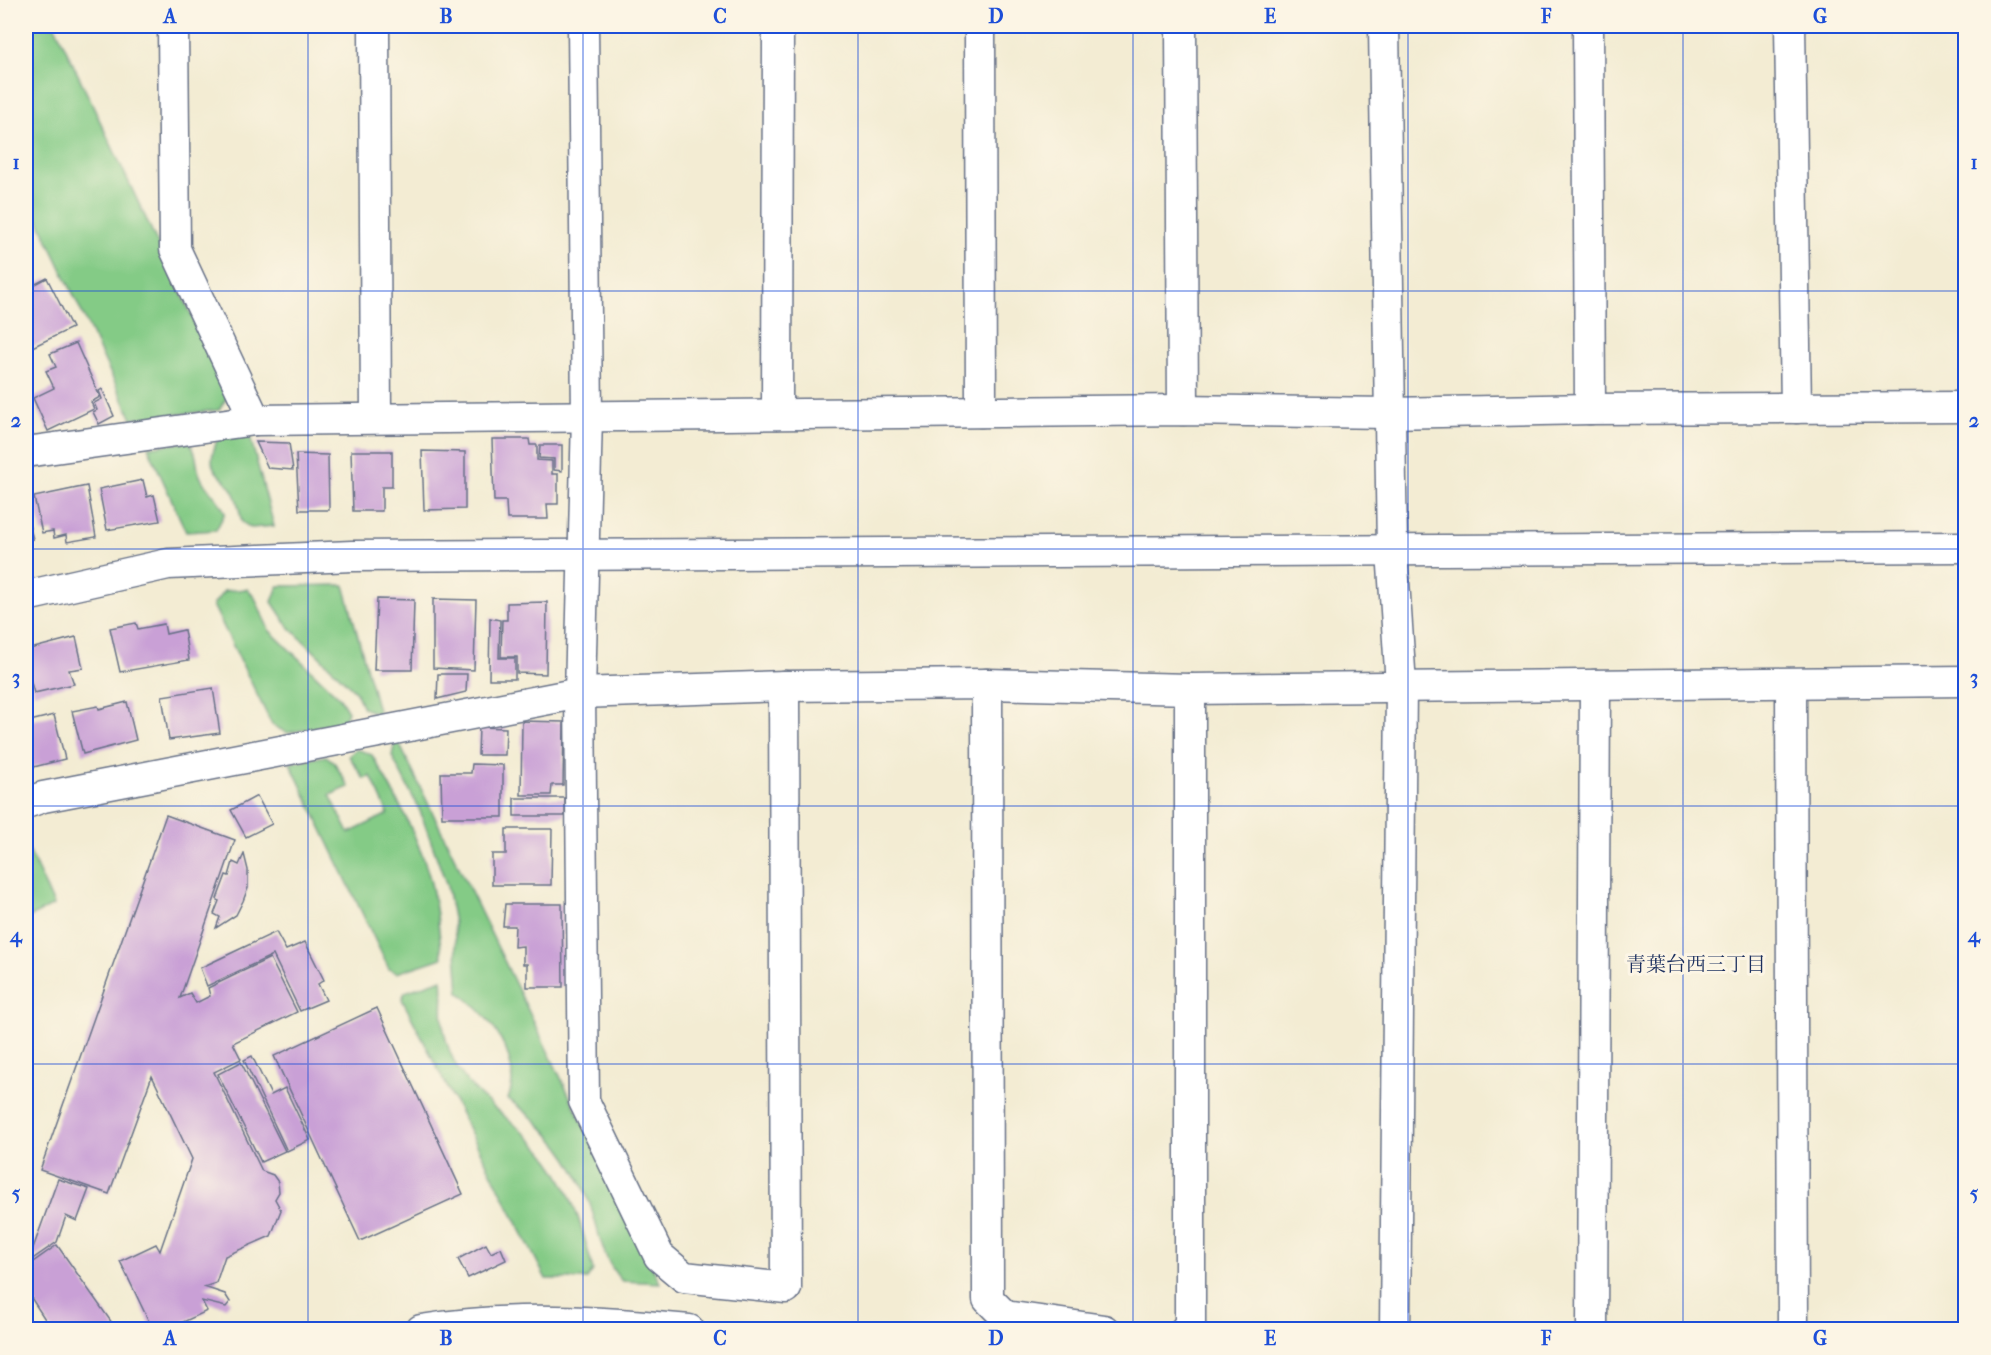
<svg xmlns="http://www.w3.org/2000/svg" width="1991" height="1355" viewBox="0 0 1991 1355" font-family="'IM FELL French Canon','Noto Serif JP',serif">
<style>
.green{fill:#84cb86;stroke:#507d72;stroke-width:1.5}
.building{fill:#c9a0d6}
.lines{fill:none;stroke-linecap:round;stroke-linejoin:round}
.street-casing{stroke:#677187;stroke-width:33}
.street{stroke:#fff;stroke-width:30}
.grid{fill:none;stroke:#1d4ed8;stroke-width:1.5;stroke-opacity:0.55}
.labels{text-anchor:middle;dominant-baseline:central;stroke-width:6;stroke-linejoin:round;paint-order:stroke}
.neighbourhood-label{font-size:20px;fill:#1b2f5e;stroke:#fcf5e5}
.neatline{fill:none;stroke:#1d4ed8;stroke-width:2}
.grid-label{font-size:20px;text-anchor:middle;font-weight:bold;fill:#1d4ed8}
</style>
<rect width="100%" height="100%" fill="#fcf5e5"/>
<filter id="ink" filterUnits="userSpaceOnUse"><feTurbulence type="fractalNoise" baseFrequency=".0167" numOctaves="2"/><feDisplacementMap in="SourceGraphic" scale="12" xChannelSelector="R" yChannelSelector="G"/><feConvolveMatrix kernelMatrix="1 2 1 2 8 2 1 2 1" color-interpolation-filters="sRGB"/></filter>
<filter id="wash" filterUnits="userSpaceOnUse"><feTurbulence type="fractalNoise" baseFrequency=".008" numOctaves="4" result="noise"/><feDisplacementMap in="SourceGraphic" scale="24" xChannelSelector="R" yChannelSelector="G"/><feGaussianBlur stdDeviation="1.35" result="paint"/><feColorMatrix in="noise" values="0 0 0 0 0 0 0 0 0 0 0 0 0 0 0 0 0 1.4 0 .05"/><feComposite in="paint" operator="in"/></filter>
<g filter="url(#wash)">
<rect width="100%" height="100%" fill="#f3ecd3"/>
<g class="green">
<path d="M26 26H55L229 394 219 410 132 419 26 194Z"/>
<path d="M250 436 274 526 251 528 242 522C240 515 239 506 236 498 225 469 201 478 218 438Z"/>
<path d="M189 442C200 457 194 464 201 478 207 491 220 498 225 513L216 530 186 532 148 447Z"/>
<path d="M344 585 379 714 363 708 356 692 288 626 272 602 278 586Z"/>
<path d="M247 589 255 598 269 630 340 698 348 711 344 722 287 733 272 725 213 605 224 591Z"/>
<path d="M395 741H398L660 1283 622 1281C602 1260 599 1231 590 1204 575 1161 546 1124 508 1099 524 1059 489 1015 459 992L454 923 447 886 420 811 392 756Z"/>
<path d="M355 750H360L372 755C394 793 415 831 428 872 436 899 439 930 442 958L397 973 389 969 290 763 326 756 334 762 349 787 330 795 349 833 388 814 371 776 364 779 349 756Z"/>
<path d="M26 844 54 905 26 919Z"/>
<path d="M442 979C444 994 441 1010 443 1025 454 1099 512 1109 549 1160 573 1192 583 1231 593 1270L587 1279H546L402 999 405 992Z"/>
</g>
<g id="blocks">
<g class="building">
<path d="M47 278 72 328 26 350V289Z"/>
<path d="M76 343 100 397 91 402 94 409 48 431 33 398 54 388 46 371 56 367 50 354Z"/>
<path d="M102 389 114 416 99 424 93 412 97 410 94 403 102 399 99 391Z"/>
<path d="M492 439H529L530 445H537V460L552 461V474H558V504H547L548 519H507L506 501H494Z"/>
<path d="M256 442 289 443 293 470 268 468Z"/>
<path d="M540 445H562V471L554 470V459L539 458Z"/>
<path d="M351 451H392V487H382V511H353Z"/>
<path d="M422 451 465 452V509L424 510Z"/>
<path d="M296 454 328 455 329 510H299Z"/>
<path d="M143 480 147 497 154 495 160 521 107 530 99 489Z"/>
<path d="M87 486 96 537 67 542 66 535 54 538 53 531 42 533 34 497Z"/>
<path d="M26 513 33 539 26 541Z"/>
<path d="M377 599 414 600 412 670H374Z"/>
<path d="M433 599 476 600 474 670 433 668Z"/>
<path d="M547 602 546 674 517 673V657H501L502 620H507V603Z"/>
<path d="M490 618 500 620 499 658H515V679H489Z"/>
<path d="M136 623 138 629 164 624 166 634 184 630 189 660 120 672 110 628Z"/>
<path d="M76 637 83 668 69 670 74 684 34 693 26 665V650Z"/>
<path d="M438 674H467L466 692 437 699Z"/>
<path d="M213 688 220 733 169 740 162 696Z"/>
<path d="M127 702 136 740 83 754 72 711 98 706 99 709Z"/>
<path d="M54 715 65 759 26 769V722Z"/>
<path d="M522 721 564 722 563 785H552L551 795H521Z"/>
<path d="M479 727 506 728 505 755H478Z"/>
<path d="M472 764 503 765V817H442L441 773H471Z"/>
<path d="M257 796 272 824 246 837 231 810Z"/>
<rect x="514" y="798" width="51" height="18"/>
<path d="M166 815 235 840 180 998 190 993 196 1003 210 996 208 988 270 958 297 1012 233 1043 241 1059 214 1072 262 1171 273 1175 278 1182 279 1192 275 1199 281 1210 271 1236 225 1256 216 1283 204 1287 225 1294 230 1302 226 1307 202 1301 207 1311 166 1330H153L120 1261 156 1244 160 1251 192 1159 152 1076 109 1194 40 1170Z"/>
<path d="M506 829H552L551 885H492V854H506Z"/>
<path d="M244 854 248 870V888L243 901 236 915 216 928 220 917 214 914 219 901 217 899 226 875 229 876 233 862 239 865Z"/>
<path d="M505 904H562L563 987H527V964H523V946L514 947 515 926H503Z"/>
<path d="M276 932 286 950 305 942 324 980 318 984 326 1000 300 1011 273 955 207 986 200 968Z"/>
<path d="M377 1008 463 1194 360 1241 274 1056Z"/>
<path d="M252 1056 271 1095 285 1088 310 1140 287 1151 244 1060Z"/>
<path d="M241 1062 285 1151 261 1162 218 1074Z"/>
<path d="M58 1179 89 1189 77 1221 66 1216 57 1242 28 1262Z"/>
<path d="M486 1244 491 1253 501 1248 506 1260 468 1278 458 1259Z"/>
<path d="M57 1245 117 1330H52L26 1290V1267Z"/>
</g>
</g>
</g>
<g filter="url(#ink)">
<use href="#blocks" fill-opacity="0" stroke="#677187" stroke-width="1.5"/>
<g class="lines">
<defs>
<g id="street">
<path d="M173 26 175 249 255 420"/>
<path d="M374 26 376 418"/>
<path d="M583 26 587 416 580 693 584 1101 659 1256 684 1277 786 1288 784 686"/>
<path d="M980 26 981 412"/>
<path d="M1181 26 1183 410"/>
<path d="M1384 26 1392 551 1401 685 1395 1330"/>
<path d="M1588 26 1590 409"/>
<path d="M1790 26 1796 408"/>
<path d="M777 414 778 26"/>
<path d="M26 452 255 420 1183 410 1388 413 1590 409 1966 407"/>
<path d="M26 596 168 564 352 556 1966 547"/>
<path d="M987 684 988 1299 1005 1316 1104 1330"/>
<path d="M1791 684 1793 1330"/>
<path d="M26 803 43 797 580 693 784 686 987 684 1190 689 1966 681"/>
<path d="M421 1330C511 1315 600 1321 689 1330"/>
<path d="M1185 1330 1190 1327V689"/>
<path d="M1592 1330 1595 685"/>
</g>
</defs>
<use href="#street" class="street-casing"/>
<use href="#street" class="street"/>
</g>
</g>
<path class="grid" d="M308 26V1330M583 26V1330M858 26V1330M1133 26V1330M1408 26V1330M1683 26V1330M26 291H1966M26 549H1966M26 806H1966M26 1064H1966"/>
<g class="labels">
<g class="neighbourhood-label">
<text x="1696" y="964">青葉台西三丁目</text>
</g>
</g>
<rect width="1991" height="1355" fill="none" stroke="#fcf5e5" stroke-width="66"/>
<rect x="33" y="33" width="1925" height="1289" class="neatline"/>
<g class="grid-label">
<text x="170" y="23">A</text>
<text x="446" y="23">B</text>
<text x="720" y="23">C</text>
<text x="996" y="23">D</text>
<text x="1270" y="23">E</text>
<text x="1546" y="23">F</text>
<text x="1820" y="23">G</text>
<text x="16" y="169">1</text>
<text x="1974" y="169">1</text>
<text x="16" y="427">2</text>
<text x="1974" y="427">2</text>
<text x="16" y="684">3</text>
<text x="1974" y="684">3</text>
<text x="16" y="942">4</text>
<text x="1974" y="942">4</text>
<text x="16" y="1200">5</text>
<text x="1974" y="1200">5</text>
<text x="170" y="1345">A</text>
<text x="446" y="1345">B</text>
<text x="720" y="1345">C</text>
<text x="996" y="1345">D</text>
<text x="1270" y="1345">E</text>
<text x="1546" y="1345">F</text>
<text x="1820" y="1345">G</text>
</g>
</svg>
